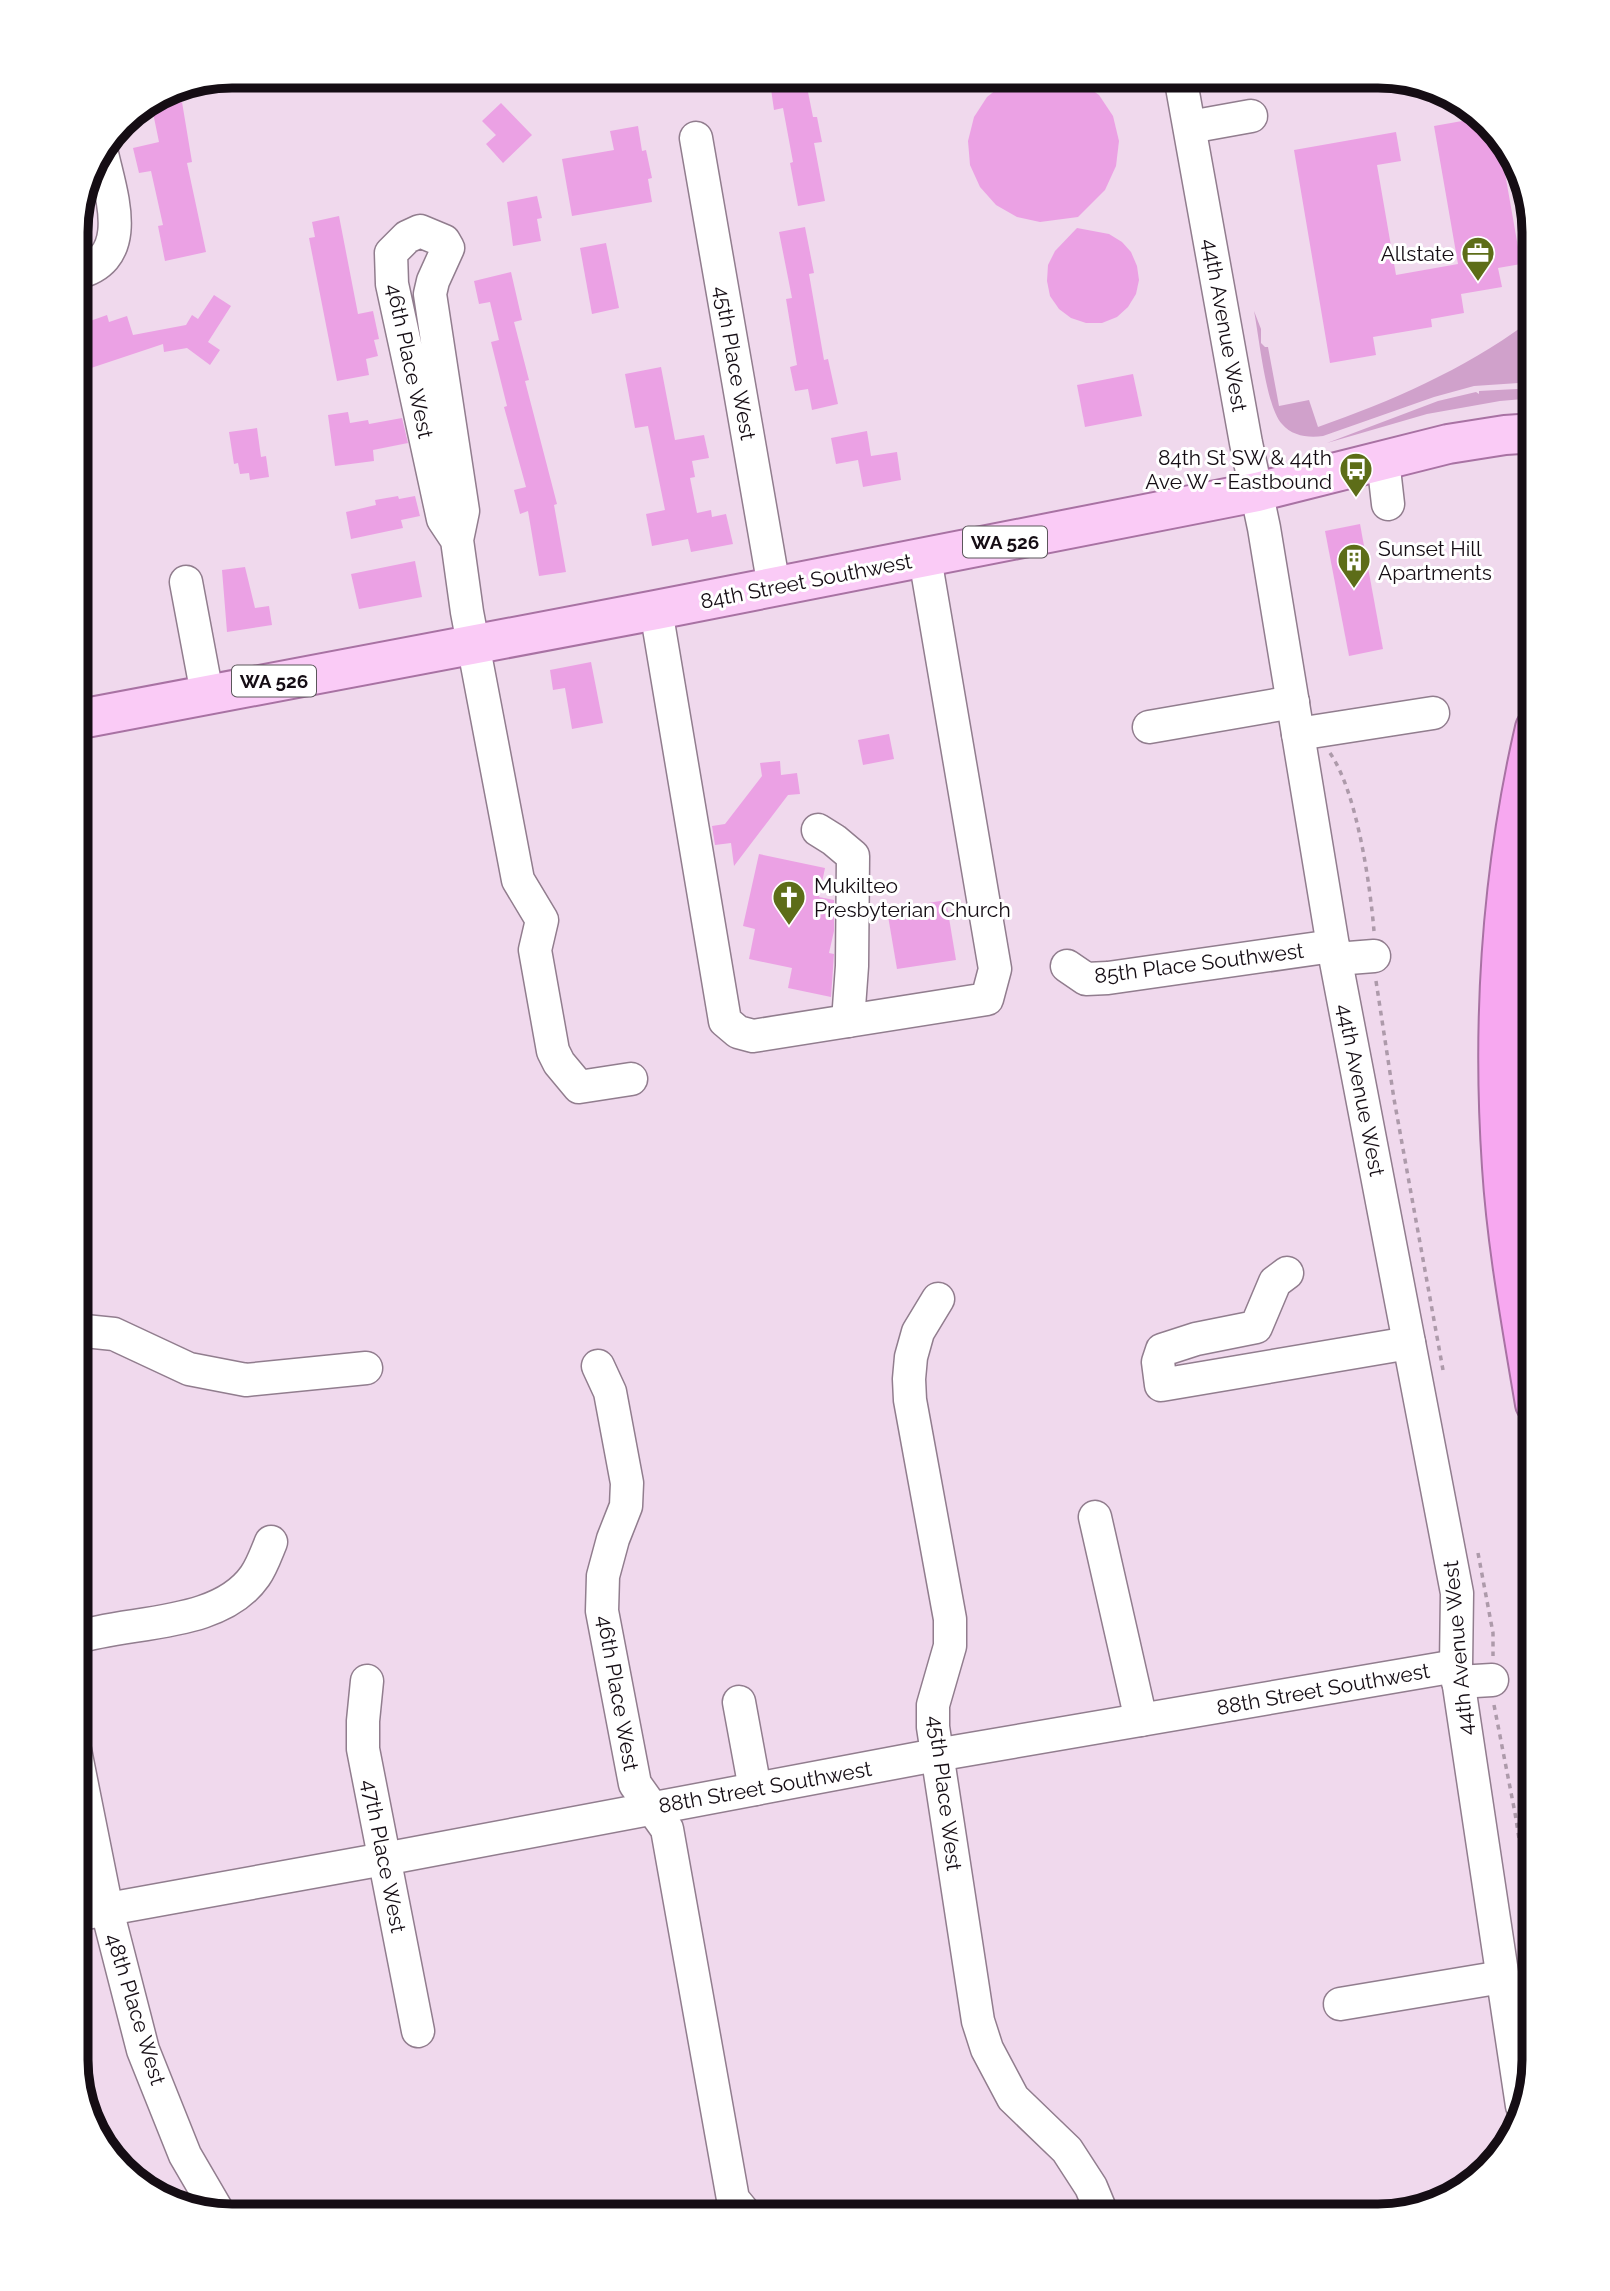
<svg xmlns="http://www.w3.org/2000/svg" width="1610" height="2291" viewBox="0 0 1610 2291" font-family="Raleway,sans-serif">
<style>
.green{fill:#d0a1cb}
.building{fill:#eba1e4}
.lines{fill:none;stroke-linecap:round;stroke-linejoin:round}
.minor-casing{stroke:#917d8e;stroke-width:35}
.major-casing{stroke:#a872a3;stroke-width:42}
.highway-casing{stroke:#a872a3;stroke-width:42}
.path{stroke:#ad9aaa;stroke-width:3.5;stroke-dasharray:5 5;stroke-linecap:butt}
.minor{stroke:#fff;stroke-width:32}
.major{stroke:#facbf6;stroke-width:38}
.highway{stroke:#f7a8f0;stroke-width:38}
.labels{text-anchor:middle;dominant-baseline:central;stroke-width:6;stroke-linejoin:round;paint-order:stroke}
.shield{fill:#fff;stroke:#5b565a;stroke-width:2}
.shield-label{font-size:19px;font-weight:bold;fill:#150d14}
.poi-label{font-size:21px;fill:#150d14;stroke:#fff;text-anchor:end}
.street-label{font-size:21px;fill:#150d14;stroke:#fff}
.rim{fill:none;stroke:#150d14;stroke-width:9}
</style>
<rect width="100%" height="100%" fill="#f0d9ed"/>
<g class="green">
<path d="M1254 311 1261 329V343L1265 347H1268L1279 406 1309 400 1318 427C1395 400 1470 367 1535 317V382L1474 386 1434 397 1323 436C1308 438 1292 436 1282 424 1266 407 1259 336 1254 311Z"/>
<path d="M1535 388V398L1500 401 1427 414 1327 443 1438 401 1476 392 1479 394V391Z"/>
</g>
<g class="building">
<path d="M1021 75H1065L1078 80 1099 95 1113 116 1119 141 1116 166 1105 190 1078 217 1040 222 1017 217 996 205 980 187 970 165 968 141 974 117 987 97 1006 82Z"/>
<path d="M806 82 813 117H817L822 142 814 143 825 201 798 206 790 163 793 162 783 108 774 110 771 89Z"/>
<path d="M182 102 192 162 187 163 206 252 165 261 158 226 163 225 151 171 139 173 133 148 159 142 152 108Z"/>
<path d="M501 103 532 135 503 163 486 144 496 135 482 121Z"/>
<path d="M1479 118 1499 139 1521 264 1498 268 1502 287 1461 294 1464 313 1431 319 1432 327 1373 337 1376 355 1330 363 1294 150 1396 132 1401 161 1377 165 1396 275 1458 264 1434 126Z"/>
<path d="M638 126 642 151 646 150 652 178 648 179 652 202 572 216 562 159 614 150 610 131Z"/>
<path d="M537 196 542 218 537 219 541 241 513 246 507 202Z"/>
<path d="M339 216 358 314 373 311 379 339 374 340 378 356 366 359 369 375 337 381 309 238 315 237 312 222Z"/>
<path d="M805 227 814 273 809 274 824 360 828 359 838 404 812 410 808 389 795 391 790 367 797 365 786 299 792 298 779 232Z"/>
<path d="M1077 228 1109 234 1122 242 1131 252 1137 266 1139 280 1136 294 1128 307 1117 317 1102 323H1086L1071 318 1059 309 1050 296 1047 281 1048 265 1055 251Z"/>
<path d="M606 243 619 308 592 314 580 248Z"/>
<path d="M511 272 522 320 514 322 529 380 525 381 557 504 554 505 566 572 539 576 528 511 520 514 514 490 526 487 504 407 507 406 491 342 499 340 490 302 479 304 474 281Z"/>
<path d="M214 295 231 306 208 342 220 350 210 365 187 348 164 352 163 344 91 368 76 326 107 315 109 322 127 316 133 335 186 325 192 315 198 319Z"/>
<path d="M661 367 675 440 704 435 709 458 692 461 695 477 690 478 697 513 711 510 712 517 726 514 733 544 691 552 688 539 652 546 646 514 665 510 648 426 635 428 625 374Z"/>
<path d="M1133 374 1142 416 1085 427 1077 385Z"/>
<path d="M348 412 350 423 368 420 369 424 402 418 408 443 373 450 374 461 335 466 328 415Z"/>
<path d="M257 428 261 457 266 456 269 477 250 480 249 473 240 474 238 463 234 464 229 432Z"/>
<path d="M867 431 871 456 897 452 901 480 863 487 858 460 836 464 831 438Z"/>
<path d="M398 496 399 499 415 496 420 516 401 520 403 528 351 539 346 512 376 505 375 500Z"/>
<path d="M1360 524 1383 649 1349 656 1325 531Z"/>
<path d="M415 561 422 597 359 609 351 574Z"/>
<path d="M245 567 255 608 269 606 272 625 227 632 222 570Z"/>
<path d="M591 662 603 723 572 729 565 688 553 690 550 670Z"/>
<path d="M889 734 894 759 863 765 858 740Z"/>
<path d="M780 761 781 775 797 773 800 794 788 795 734 866 731 843 715 845 712 826 725 824 762 776 760 763Z"/>
<path d="M759 854 825 868 819 897 834 900V931L829 953 834 954 831 997 788 988 792 968 749 959 755 929 743 926Z"/>
<path d="M946 900 956 960 897 969 887 910Z"/>
</g>
<g class="lines">
<defs>
<g id="minor">
<path d="M1180 76 1246 443 1264 528 1333 946 1457 1593 1456 1666 1522 2106"/>
<path d="M1190 127 1251 116"/>
<path d="M696 138 774 587"/>
<path d="M76 273C137 259 110 192 101 149"/>
<path d="M1383 460 1388 504"/>
<path d="M457 540 463 511 430 294 433 281 448 248 444 241 420 231 407 237 391 253 392 284 443 519 457 540 467 612 518 880 542 920 535 950 553 1051 559 1063 579 1087 631 1079"/>
<path d="M186 582 207 694"/>
<path d="M656 610 725 1021 738 1032 753 1036 987 999 995 969 925 558"/>
<path d="M1149 727 1293 702"/>
<path d="M1298 734 1433 713"/>
<path d="M818 830 834 840 853 856 852 966 848 1021"/>
<path d="M1336 959 1374 956"/>
<path d="M1067 966 1086 979 1108 978 1333 946"/>
<path d="M1287 1273 1275 1282 1256 1327 1196 1339 1162 1350 1158 1362 1161 1385 1409 1343"/>
<path d="M938 1299 918 1332 911 1357 909 1379 910 1400 950 1619V1646L933 1705V1727L978 2021 987 2049 1013 2098 1067 2150 1091 2187 1103 2216"/>
<path d="M75 1330 114 1334 189 1369 246 1380 366 1368"/>
<path d="M598 1366 610 1392 627 1483 626 1506 613 1539 603 1576 602 1611 635 1784 667 1829 733 2199 747 2216"/>
<path d="M1095 1517 1141 1720"/>
<path d="M75 1638C129 1620 219 1628 255 1576 262 1566 266 1554 271 1542"/>
<path d="M367 1681 363 1721V1749L418 2031"/>
<path d="M1458 1682 1492 1680"/>
<path d="M739 1702 755 1789"/>
<path d="M75 1750 107 1910 143 2050 185 2155 220 2215"/>
<path d="M75 1915 384 1859 936 1755 1456 1666"/>
<path d="M1340 2004 1502 1977"/>
</g>
<path id="major" d="M75 720 656 610 1257 492 1448 444 1505 435 1535 433"/>
<g id="highway">
<path d="M1535 1125 1532 1080 1535 984"/>
<path d="M1535 1404C1522 1325 1507 1246 1502 1167 1492 1020 1502 871 1535 728"/>
</g>
</defs>
<use href="#minor" class="minor-casing"/>
<use href="#major" class="major-casing"/>
<use href="#highway" class="highway-casing"/>
<g class="path">
<path d="M1330 753C1357 792 1370 884 1374 931"/>
<path d="M1376 981 1394 1099 1443 1370"/>
<path d="M1478 1553 1493 1633V1656"/>
<path d="M1494 1705 1515 1813 1535 1940"/>
</g>
<use href="#minor" class="minor"/>
<use href="#major" class="major"/>
<use href="#highway" class="highway"/>
</g>
<defs>
<symbol id="office-pin" viewBox="-11 -11 22 30"><path d="M0 17L-7.5 6A9.5 9.5 0 1 1 7.5 6Z" fill="#5d6d18" stroke="#fff"/><path d="M-6-3h4V-5.5h4V-3h4V5H-6ZM-1-4.5V-3h2v-1.5ZM-6 0V1H6V0Z" fill="#fff"/></symbol>
<symbol id="bus-pin" viewBox="-11 -11 22 30"><path d="M0 17L-7.5 6A9.5 9.5 0 1 1 7.5 6Z" fill="#5d6d18" stroke="#fff"/><path d="M-5-6H5V4H4V6H2V4H-2V6H-4V4H-5ZM-3.5-4V0h7V-4ZM-3.5 1.2v1.5H-2V1.2ZM2 1.2v1.5H3.5V1.2Z" fill="#fff"/></symbol>
<symbol id="building-pin" viewBox="-11 -11 22 30"><path d="M0 17L-7.5 6A9.5 9.5 0 1 1 7.5 6Z" fill="#5d6d18" stroke="#fff"/><path d="M-4-6H4V6H1V3H-1V6H-4ZM-2.5-4.3h1.7v1.8h-1.7ZM.8-4.3h1.7v1.8H.8ZM-2.5-1h1.7V.8h-1.7ZM.8-1h1.7V.8H.8Z" fill="#fff"/></symbol>
<symbol id="church-pin" viewBox="-11 -11 22 30"><path d="M0 17L-7.5 6A9.5 9.5 0 1 1 7.5 6Z" fill="#5d6d18" stroke="#fff"/><path d="M-1.2-6h2.4v3.5h3.3v2.4h-3.3V6h-2.4V-.1h-3.3v-2.4h3.3Z" fill="#fff"/></symbol>
</defs>
<g fill-rule="evenodd">
<use href="#office-pin" x="1459" y="234" width="38" height="52"/>
<use href="#bus-pin" x="1337" y="450" width="38" height="52"/>
<use href="#building-pin" x="1335" y="541" width="38" height="52"/>
<use href="#church-pin" x="770" y="878" width="38" height="52"/>
</g>
<g class="labels">
<g class="shield">
<rect x="963" y="526.5" width="84" height="31" rx="5"/>
<rect x="232" y="665.5" width="84" height="31" rx="5"/>
</g>
<g class="shield-label">
<text x="1005" y="542">WA 526</text>
<text x="274" y="681">WA 526</text>
</g>
<g class="poi-label">
<text x="1454" y="253">Allstate</text>
<text x="1332" y="457">84th St SW &amp; 44th<tspan x="1332" dy="24">Ave W - Eastbound</tspan></text>
<text x="1378" y="548" text-anchor="start">Sunset Hill<tspan x="1378" dy="24">Apartments</tspan></text>
<text x="814" y="885" text-anchor="start">Mukilteo<tspan x="814" dy="24">Presbyterian Church</tspan></text>
</g>
<g class="street-label">
<text transform="translate(1225 325) rotate(80)">44th Avenue West</text>
<text transform="translate(410 361) rotate(78)">46th Place West</text>
<text transform="translate(735 363) rotate(80)">45th Place West</text>
<text transform="translate(806 581) rotate(-11)">84th Street Southwest</text>
<text transform="translate(1199 963) rotate(-7)">85th Place Southwest</text>
<text transform="translate(1361 1090) rotate(79)">44th Avenue West</text>
<text transform="translate(1458 1648) rotate(-95)">44th Avenue West</text>
<text transform="translate(1323 1689) rotate(-10)">88th Street Southwest</text>
<text transform="translate(618 1693) rotate(80)">46th Place West</text>
<text transform="translate(765 1787) rotate(-10)">88th Street Southwest</text>
<text transform="translate(945 1793) rotate(83)">45th Place West</text>
<text transform="translate(384 1856) rotate(79)">47th Place West</text>
<text transform="translate(136 2009) rotate(73)">48th Place West</text>
</g>
</g>
<path d="M0 0H1610V2291H0ZM232 88H1378A144 144 0 0 1 1522 232V2060A144 144 0 0 1 1378 2204H232A144 144 0 0 1 88 2060V232A144 144 0 0 1 232 88Z" fill="#fff" fill-rule="evenodd"/>
<path class="rim" d="M232 88H1378A144 144 0 0 1 1522 232V2060A144 144 0 0 1 1378 2204H232A144 144 0 0 1 88 2060V232A144 144 0 0 1 232 88Z"/>
</svg>
